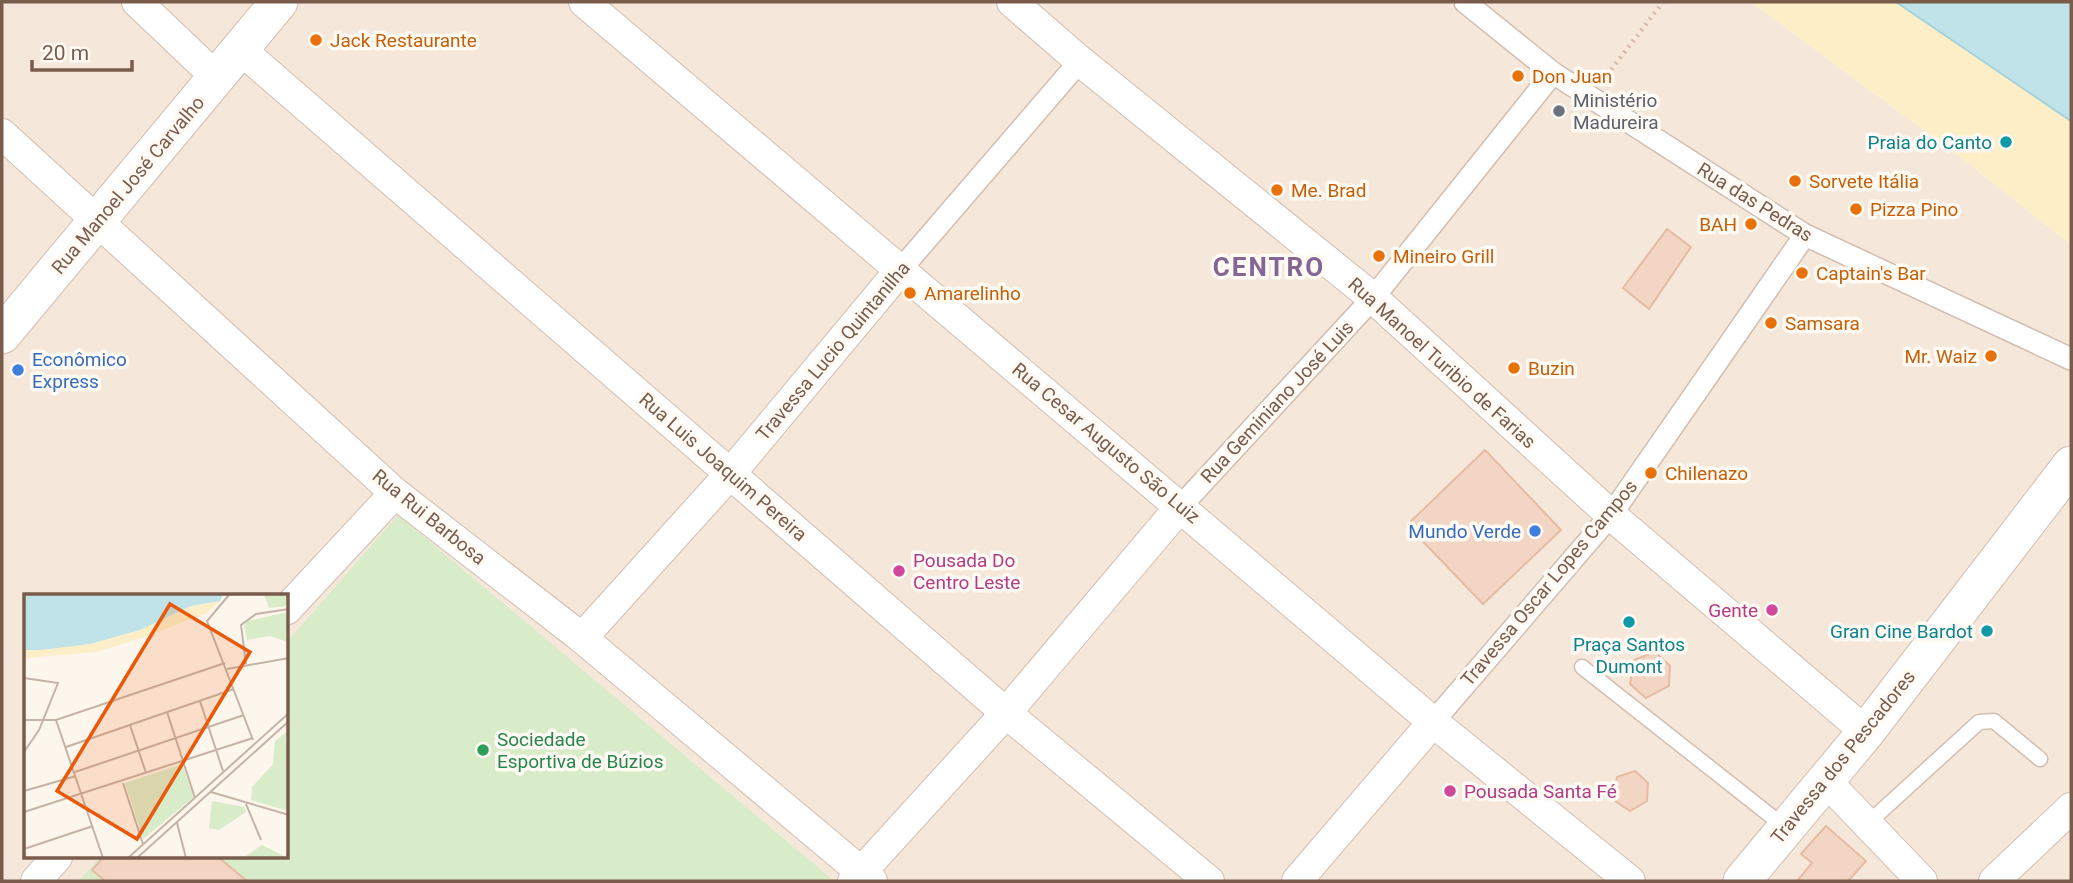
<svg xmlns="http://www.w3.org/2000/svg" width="2073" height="883" viewBox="0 0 2073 883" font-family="Roboto,sans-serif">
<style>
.residential{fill:#f5e8da;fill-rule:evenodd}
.green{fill:#d8ecc9}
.sand{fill:#fcefc7}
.water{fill:#bfe3e8;stroke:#a5d3da;stroke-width:2}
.building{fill:#f3d5c3;stroke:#e6bba3;stroke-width:2}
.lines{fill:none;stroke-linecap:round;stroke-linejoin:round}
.service-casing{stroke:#d1beb0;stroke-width:17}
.pedestrian-casing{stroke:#d1beb0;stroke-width:24}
.minor-casing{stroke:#d1beb0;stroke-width:32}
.tertiary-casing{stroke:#d1beb0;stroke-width:39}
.path{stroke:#d9b8a5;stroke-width:4.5;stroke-dasharray:2 5;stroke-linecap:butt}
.service{stroke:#fff;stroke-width:14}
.pedestrian{stroke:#fff;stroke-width:21}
.minor{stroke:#fff;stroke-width:30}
.tertiary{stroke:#fff;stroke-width:37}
.food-dot{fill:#e8710a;stroke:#fffaf3;stroke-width:2.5}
.worship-dot{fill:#6b7280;stroke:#fffaf3;stroke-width:2.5}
.culture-dot{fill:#0f9aa8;stroke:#fffaf3;stroke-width:2.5}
.shop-dot{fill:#3f7fe0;stroke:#fffaf3;stroke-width:2.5}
.hotel-dot{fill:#d1479c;stroke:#fffaf3;stroke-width:2.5}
.leisure-dot{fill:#2e9e5b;stroke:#fffaf3;stroke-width:2.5}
.labels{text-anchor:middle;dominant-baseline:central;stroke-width:7;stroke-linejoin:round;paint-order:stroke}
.food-label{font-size:19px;fill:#c56008;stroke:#fffaf3;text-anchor:start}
.worship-label{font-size:19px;fill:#5b616d;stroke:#fffaf3;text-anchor:start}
.culture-label{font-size:19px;fill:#0d838f;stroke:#fffaf3;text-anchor:end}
.street-label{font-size:19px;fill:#7a5c4d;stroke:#fffaf3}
.shop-label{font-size:19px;fill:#366cbe;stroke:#fffaf3;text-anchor:start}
.hotel-label{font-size:19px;fill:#b23c85;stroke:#fffaf3;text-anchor:start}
.leisure-label{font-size:19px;fill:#27864d;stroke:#fffaf3;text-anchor:start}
.district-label{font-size:26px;font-weight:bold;letter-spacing:2px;fill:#846695;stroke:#fffaf3}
.inset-road{fill:none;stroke:#c5b3a7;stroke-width:2}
.view{fill:#e8590c;fill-opacity:0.15;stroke:#e8590c;stroke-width:3.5}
.inset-edge{fill:none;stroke:#7a5c4d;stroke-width:3.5}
</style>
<rect width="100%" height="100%" fill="#fdf6ec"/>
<path class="residential" d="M2 2H1751L1968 163 2071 245V881H2ZM26 596H287V857H26Z"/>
<path class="green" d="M398 515 833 880 832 881H79L100 857H287V642Z"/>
<path class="sand" d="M1751 2H1896L2071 121V245L1968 163Z"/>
<path class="water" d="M1896 2H2071V121Z"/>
<g class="building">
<path d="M1667 229 1691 247 1649 309 1623 288Z"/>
<path d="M1485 450 1561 530 1483 604 1407 525Z"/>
<path d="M1655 652 1670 666 1669 686 1646 698 1630 684 1634 660Z"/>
<path d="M1635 771 1648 783 1647 801 1630 811 1612 799 1617 777Z"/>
<path d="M1826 826 1866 861 1848 881H1797L1812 863 1801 854Z"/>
<path d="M104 857H218L247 881H105L92 870Z"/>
</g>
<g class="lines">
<defs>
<g id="service">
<path d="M1582 667 1785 827"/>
<path d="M1867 824 1979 722 1994 721 2040 759"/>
</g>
<g id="pedestrian">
<path d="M1465 2 1553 73 1805 235 2071 359"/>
<path d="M901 269 1080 61"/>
<path d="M1180 507 1373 298 1553 73"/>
<path d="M1433 722 1611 515 1805 235"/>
</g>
<g id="minor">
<path d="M137 2 217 78"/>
<path d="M584 2 1433 722 1630 881"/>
<path d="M1012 2 1080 61 1373 298 1611 515 1866 732"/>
<path d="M240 49 1006 713 1209 881"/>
<path d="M2 134 395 493 582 638 872 881"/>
<path d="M287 609 395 493"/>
<path d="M582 638 730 474 901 269"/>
<path d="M1825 780 1922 881"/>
<path d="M36 881 57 857"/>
<path d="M853 881 1006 713 1180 507"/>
<path d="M1297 881 1433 722"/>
<path d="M1994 881 2071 808"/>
</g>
<g id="tertiary">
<path d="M2 335 279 2"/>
<path d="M1742 881 1866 732 2071 465"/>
</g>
</defs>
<use href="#service" class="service-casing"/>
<use href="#pedestrian" class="pedestrian-casing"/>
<use href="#minor" class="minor-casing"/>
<use href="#tertiary" class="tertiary-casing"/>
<path class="path" d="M1607 75 1663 2"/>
<use href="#service" class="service"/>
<use href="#pedestrian" class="pedestrian"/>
<use href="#minor" class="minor"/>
<use href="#tertiary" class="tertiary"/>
</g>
<g class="food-dot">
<circle cx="316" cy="40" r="7"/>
<circle cx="1518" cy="76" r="7"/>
<circle cx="1795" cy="181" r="7"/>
<circle cx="1277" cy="190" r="7"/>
<circle cx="1856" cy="209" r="7"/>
<circle cx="1751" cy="224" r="7"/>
<circle cx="1379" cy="256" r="7"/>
<circle cx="1802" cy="273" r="7"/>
<circle cx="910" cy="293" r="7"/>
<circle cx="1771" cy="323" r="7"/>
<circle cx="1991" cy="356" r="7"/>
<circle cx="1514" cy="368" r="7"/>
<circle cx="1651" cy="473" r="7"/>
</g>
<circle class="worship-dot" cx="1559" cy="111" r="7"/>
<g class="culture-dot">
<circle cx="2006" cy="142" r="7"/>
<circle cx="1629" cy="622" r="7"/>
<circle cx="1987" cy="631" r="7"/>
</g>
<g class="shop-dot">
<circle cx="18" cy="370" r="7"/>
<circle cx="1535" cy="531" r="7"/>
</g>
<g class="hotel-dot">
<circle cx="899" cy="571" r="7"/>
<circle cx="1772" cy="610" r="7"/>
<circle cx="1450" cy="791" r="7"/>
</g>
<circle class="leisure-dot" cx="483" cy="750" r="7"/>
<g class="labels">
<g class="food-label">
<text x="330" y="40">Jack Restaurante</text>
<text x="1532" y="76">Don Juan</text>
<text x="1809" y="181">Sorvete Itália</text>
<text x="1291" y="190">Me. Brad</text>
<text x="1870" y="209">Pizza Pino</text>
<text x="1737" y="224" text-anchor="end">BAH</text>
<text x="1393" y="256">Mineiro Grill</text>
<text x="1816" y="273">Captain's Bar</text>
<text x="924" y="293">Amarelinho</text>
<text x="1785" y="323">Samsara</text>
<text x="1977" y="356" text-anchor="end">Mr. Waiz</text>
<text x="1528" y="368">Buzin</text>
<text x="1665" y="473">Chilenazo</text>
</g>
<g class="worship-label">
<text x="1573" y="100">Ministério<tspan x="1573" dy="22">Madureira</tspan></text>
</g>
<g class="culture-label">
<text x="1992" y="142">Praia do Canto</text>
<text x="1973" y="631">Gran Cine Bardot</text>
<text x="1629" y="644" text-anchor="middle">Praça Santos<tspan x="1629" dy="22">Dumont</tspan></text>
</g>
<g class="street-label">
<text transform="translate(128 185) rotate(-50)">Rua Manoel José Carvalho</text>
<text transform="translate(1755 202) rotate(32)">Rua das Pedras</text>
<text transform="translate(833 351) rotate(-50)">Travessa Lucio Quintanilha</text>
<text transform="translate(1442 363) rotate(42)">Rua Manoel Turibio de Farias</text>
<text transform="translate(1277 402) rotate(-47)">Rua Geminiano José Luis</text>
<text transform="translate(1106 443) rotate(40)">Rua Cesar Augusto São Luiz</text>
<text transform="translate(723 467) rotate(41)">Rua Luis Joaquim Pereira</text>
<text transform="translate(429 517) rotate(39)">Rua Rui Barbosa</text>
<text transform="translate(1549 583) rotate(-50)">Travessa Oscar Lopes Campos</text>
<text transform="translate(1843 757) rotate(-51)">Travessa dos Pescadores</text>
</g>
<g class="shop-label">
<text x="32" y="359">Econômico<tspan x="32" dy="22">Express</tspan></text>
<text x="1521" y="531" text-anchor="end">Mundo Verde</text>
</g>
<g class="hotel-label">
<text x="913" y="560">Pousada Do<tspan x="913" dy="22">Centro Leste</tspan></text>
<text x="1758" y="610" text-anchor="end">Gente</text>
<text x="1464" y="791">Pousada Santa Fé</text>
</g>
<g class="leisure-label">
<text x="497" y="739">Sociedade<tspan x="497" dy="22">Esportiva de Búzios</tspan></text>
</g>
<g class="district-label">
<text x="1269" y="267">CENTRO</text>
</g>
</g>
<g transform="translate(24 594)">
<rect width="264" height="264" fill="#fdf6ec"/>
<path d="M240 1H264V12L245 14ZM264 18V48L246 42 223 46 220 32 223 27ZM264 137V217L227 206 228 193 249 170 251 147ZM158 170 170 203 119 245 101 189ZM188 207 220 213 222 218 195 236 185 234ZM238 251 258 261 261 264H219Z" fill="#d8ecc9"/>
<path d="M196 7 181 20 115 45 72 58 0 64V56L67 50 116 36 167 12Z" fill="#fcefc7"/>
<path d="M0 1H199L196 7 167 12 116 36 66 50 17 56H0Z" fill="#bfe3e8"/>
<path class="inset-road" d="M205 1 183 27 229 146M222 70 217 31 232 20 265 15M203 75 265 64M0 84 34 89 15 136 0 158M176 107 199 177M143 118 171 204M0 126H32L201 69M32 126 79 264M106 131 122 179M42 153 210 95M51 178 220 121M99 189 119 250M0 197 52 182M187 198 265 221M222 210 237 246M0 218 229 144M153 229 162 264M0 255 69 232M104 264 265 119M113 264 265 127"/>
<path class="view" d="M146 10 226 58 113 245 33 197Z"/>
<rect width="264" height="264" class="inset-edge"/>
</g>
<rect width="2073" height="883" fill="none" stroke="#7a5c4d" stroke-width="7"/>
<path d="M32 60v10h100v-10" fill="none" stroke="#7a5c4d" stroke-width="3.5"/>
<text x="42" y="60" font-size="21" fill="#7a5c4d" stroke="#fffaf3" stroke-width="5" paint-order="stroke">20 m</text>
</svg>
